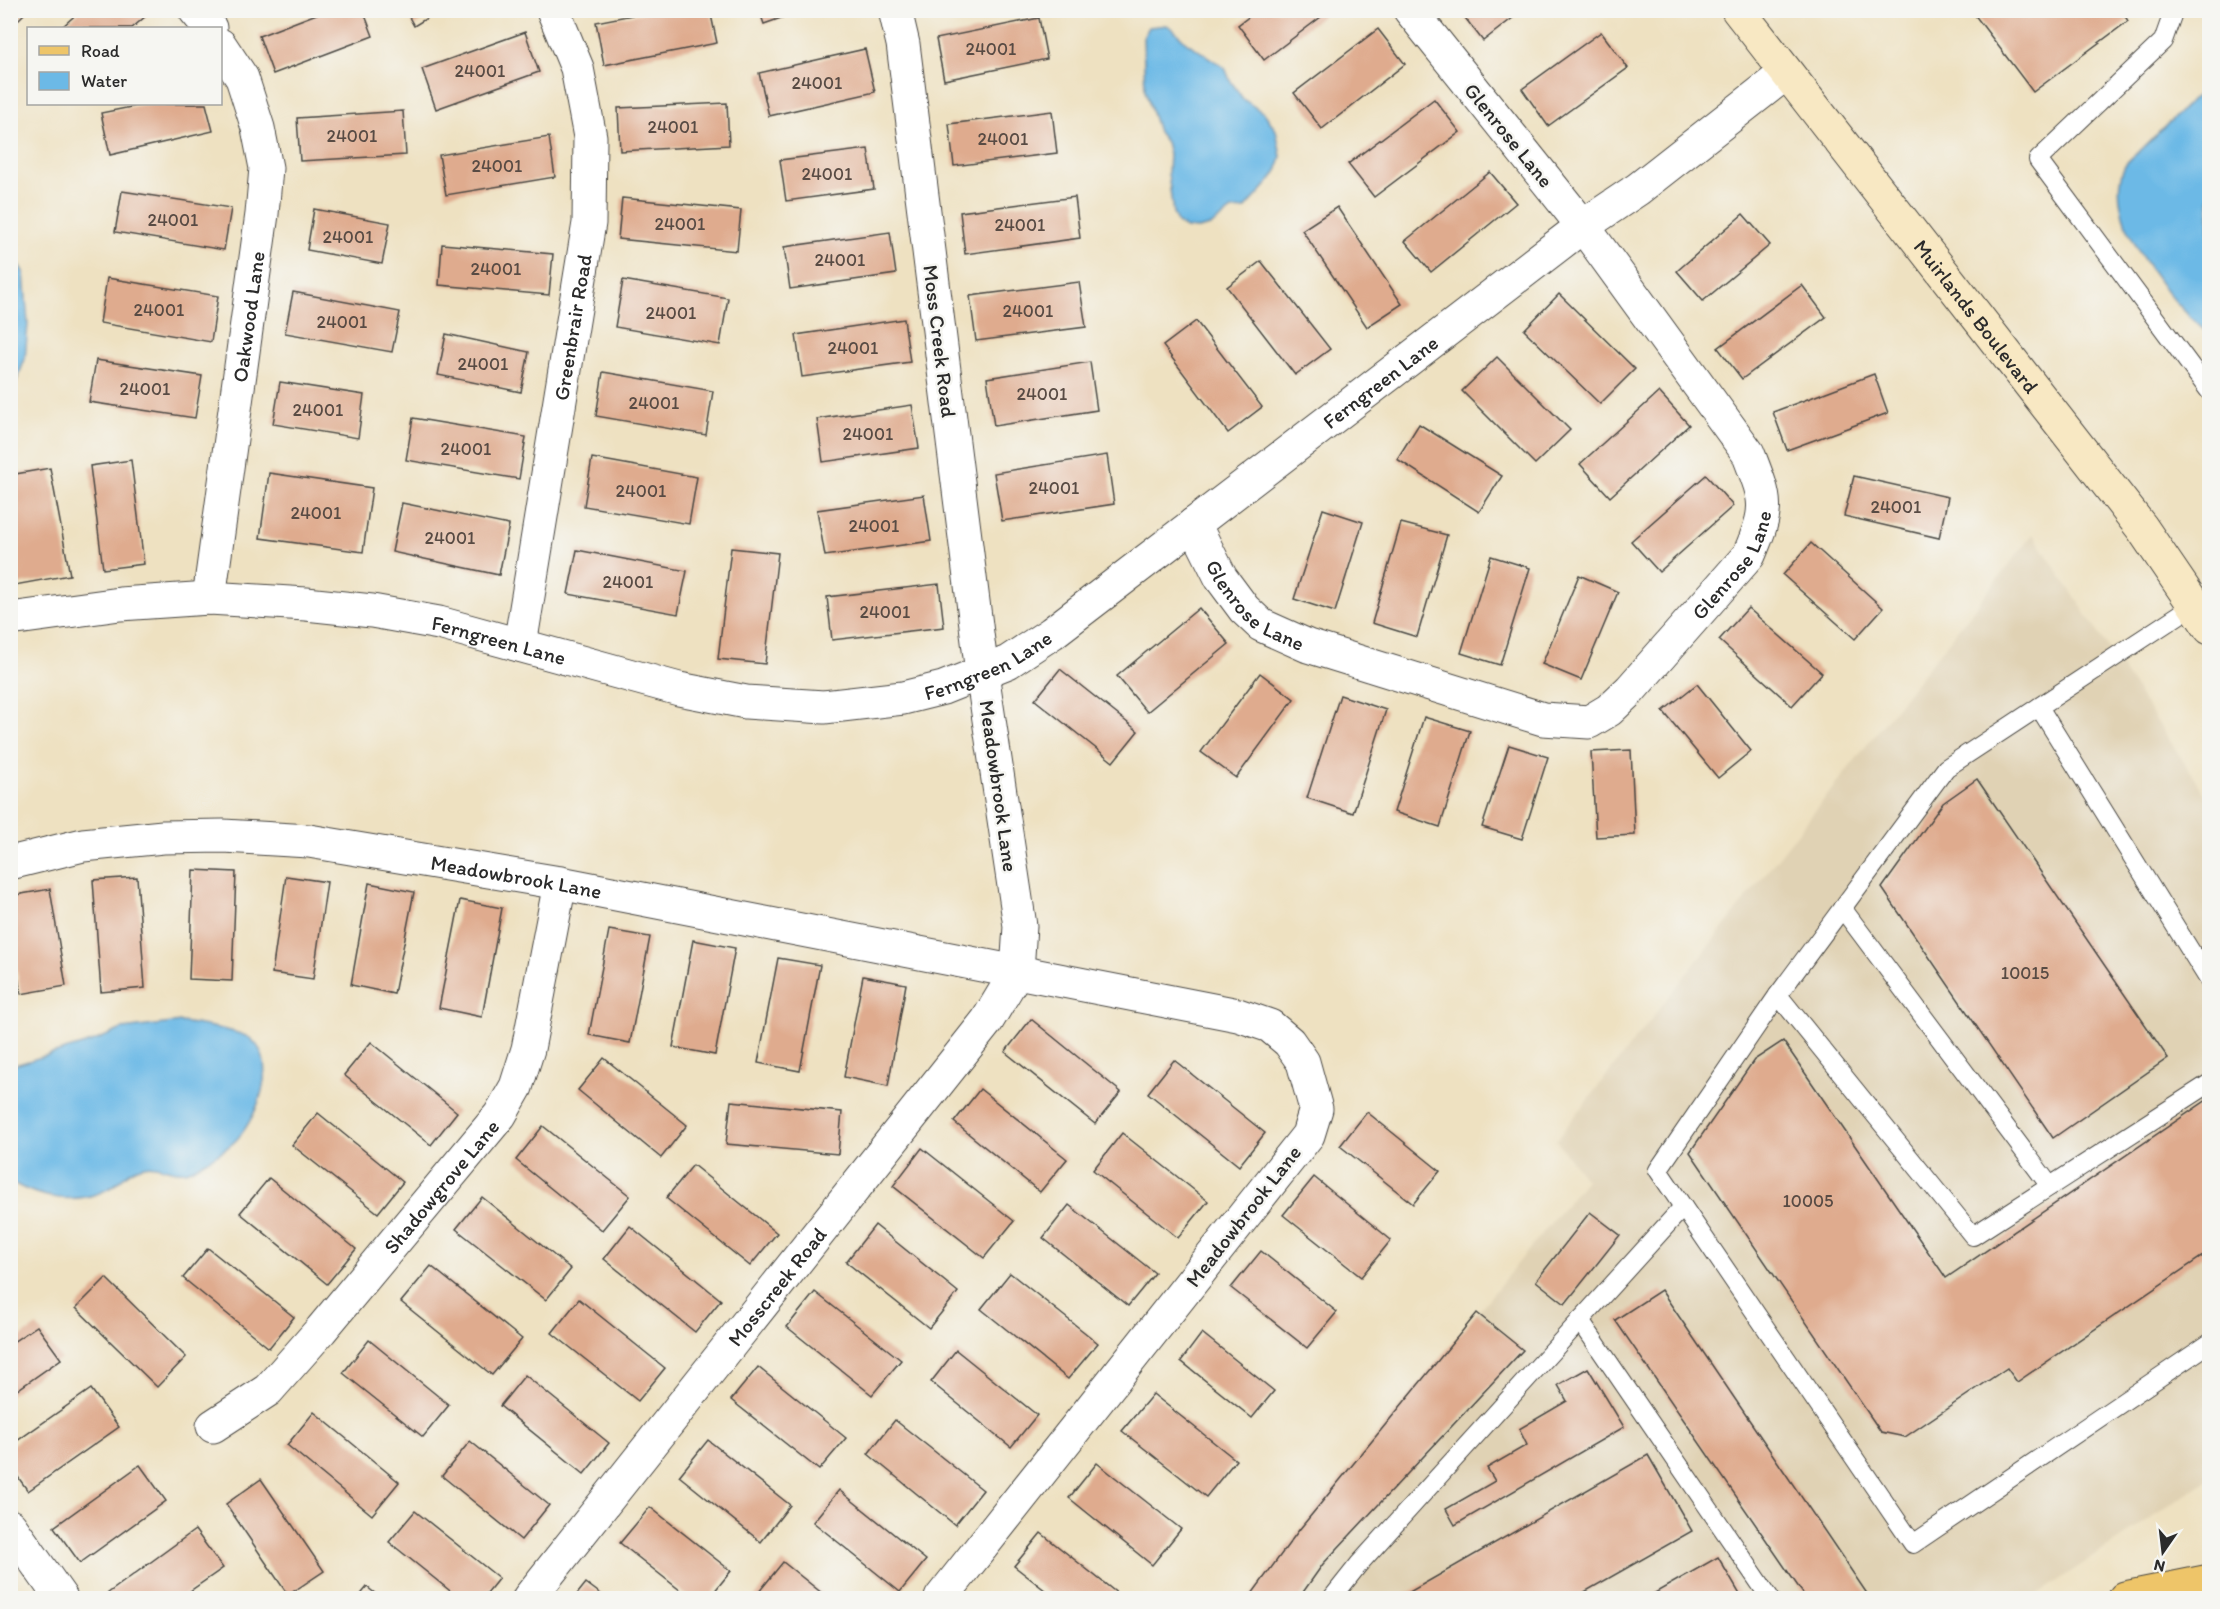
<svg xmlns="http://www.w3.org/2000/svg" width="2220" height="1609" viewBox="0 0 2220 1609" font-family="Itim,sans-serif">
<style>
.built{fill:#e0d2b4}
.water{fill:#6cb9e6;stroke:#4c7288;stroke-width:1.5}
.building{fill:#dfab8e}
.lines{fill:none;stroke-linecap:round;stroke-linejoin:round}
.lane-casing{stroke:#484642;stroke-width:20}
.street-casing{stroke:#484642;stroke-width:35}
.secondary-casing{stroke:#484642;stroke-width:35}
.primary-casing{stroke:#484642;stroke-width:35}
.lane{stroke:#fff;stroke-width:18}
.street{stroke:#fff;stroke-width:33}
.secondary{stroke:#f8e8c3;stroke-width:33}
.primary{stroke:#eec569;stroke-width:33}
.labels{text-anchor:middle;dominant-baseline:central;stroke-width:5;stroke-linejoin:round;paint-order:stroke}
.number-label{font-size:18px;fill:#584b44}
.street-label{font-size:21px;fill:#2b2b2b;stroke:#f6f6f2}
</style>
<rect width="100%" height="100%" fill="#f6f6f2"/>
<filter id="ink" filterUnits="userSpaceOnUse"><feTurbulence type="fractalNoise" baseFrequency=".0167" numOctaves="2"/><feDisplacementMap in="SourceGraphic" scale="12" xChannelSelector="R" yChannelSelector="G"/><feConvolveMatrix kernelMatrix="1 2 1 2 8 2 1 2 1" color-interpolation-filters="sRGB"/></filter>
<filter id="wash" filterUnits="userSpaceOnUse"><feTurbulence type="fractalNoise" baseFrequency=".008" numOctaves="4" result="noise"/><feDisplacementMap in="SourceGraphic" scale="24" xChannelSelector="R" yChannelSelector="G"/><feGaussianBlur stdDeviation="1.35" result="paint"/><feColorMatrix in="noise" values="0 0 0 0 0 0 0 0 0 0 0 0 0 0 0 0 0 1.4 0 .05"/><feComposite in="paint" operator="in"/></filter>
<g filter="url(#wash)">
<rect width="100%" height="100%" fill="#eee1c1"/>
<path class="built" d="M2033 534 2209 800V1479L2032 1598H1249L1299 1530 1586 1180 1556 1140Z"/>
<g class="water">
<path d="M1167 25 1174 30 1186 42 1225 68 1230 80 1243 99 1265 114 1276 130 1281 156 1278 169 1271 180 1245 209 1232 210 1210 226 1198 229 1185 228 1177 223 1173 213 1168 173 1169 154 1166 142 1158 132 1145 90 1143 38 1149 27Z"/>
<path d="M2209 84V334C2171 303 2101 221 2124 167 2127 160 2138 153 2143 148 2165 126 2187 105 2209 84Z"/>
<path d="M11 262 19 265 24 273 28 324 25 359 11 395Z"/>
<path d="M181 1022C195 1024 242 1031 251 1039 279 1063 258 1115 238 1138 230 1148 212 1157 201 1164 196 1166 189 1171 184 1171 166 1173 155 1159 135 1169 126 1173 119 1183 110 1188 78 1206 41 1199 11 1182V1066L92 1042 122 1029Z"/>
</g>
<g id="blocks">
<g class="building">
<path d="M10 10H28L15 23 10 18Z"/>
<path d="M81 10H144L147 15 132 28H61Z"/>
<path d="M327 10H363L373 36 273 74 259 36Z"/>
<path d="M405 10H440L414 26Z"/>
<path d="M658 10H710L717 43 604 65 596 22Z"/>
<path d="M759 10H801V11L764 24Z"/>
<path d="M1258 10H1330L1264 60 1238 25Z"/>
<path d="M1459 10H1523L1483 41Z"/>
<path d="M1971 10H2131L2125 16 2128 21 2033 92Z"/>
<path d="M1039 18 1047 59 944 80 936 39Z"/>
<path d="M1378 29 1405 64 1322 129 1294 93Z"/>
<path d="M525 32 539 72 436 109 422 69Z"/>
<path d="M1601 32 1628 68 1548 126 1522 89Z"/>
<path d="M865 49 875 92 769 116 759 73Z"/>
<path d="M1434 99 1460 132 1374 197 1348 164Z"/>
<path d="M727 103 729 145 620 151 618 108Z"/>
<path d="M146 104H206L213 131 110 155 101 113Z"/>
<path d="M403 111 406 155 300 161 297 118Z"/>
<path d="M1052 111 1057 153 954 166 949 124Z"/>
<path d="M549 137 555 177 446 195 439 155Z"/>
<path d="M868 149 874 189 786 201 780 160Z"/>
<path d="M1490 172 1516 203 1431 272 1405 241Z"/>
<path d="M122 191 231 208 224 250 115 232Z"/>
<path d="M1075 197 1080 238 965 254 960 212Z"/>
<path d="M622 198 741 210 737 251 618 239Z"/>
<path d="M1337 207 1402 304 1367 327 1302 230Z"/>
<path d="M314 209 390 223 382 264 307 250Z"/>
<path d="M1743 214 1770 245 1703 301 1677 271Z"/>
<path d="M890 232 896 274 790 289 784 247Z"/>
<path d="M442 244 553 254 549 295 439 285Z"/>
<path d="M1261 261 1330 349 1295 375 1227 287Z"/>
<path d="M107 278 218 296 211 342 100 323Z"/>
<path d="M623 280 728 298 720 345 615 327Z"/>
<path d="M1079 282 1086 327 976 341 970 296Z"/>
<path d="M1802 285 1826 317 1742 379 1718 348Z"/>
<path d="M293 292 400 312 392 352 285 333Z"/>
<path d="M1559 294 1635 369 1600 404 1524 330Z"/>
<path d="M904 319 910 362 802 377 796 335Z"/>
<path d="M1196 321 1262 407 1228 433 1163 346Z"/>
<path d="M446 334 529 352 521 392 438 375Z"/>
<path d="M1497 357 1570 430 1535 464 1462 391Z"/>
<path d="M96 360 202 376 195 418 89 402Z"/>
<path d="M1090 362 1097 410 994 426 987 378Z"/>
<path d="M603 372 713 391 706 435 596 416Z"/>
<path d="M1874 374 1888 413 1787 450 1773 412Z"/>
<path d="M280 382 364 395 358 438 273 424Z"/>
<path d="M1659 392 1689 425 1610 497 1580 464Z"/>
<path d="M912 405 919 448 823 462 817 419Z"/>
<path d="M413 418 526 437 519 479 406 460Z"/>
<path d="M1419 424 1502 476 1479 512 1397 459Z"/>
<path d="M1107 455 1114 504 1002 521 994 473Z"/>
<path d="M592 458 697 477 689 524 584 506Z"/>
<path d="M131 460 144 564 103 569 90 466Z"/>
<path d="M50 468 70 575 15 585 10 563V475Z"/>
<path d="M269 473 372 488 363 552 260 538Z"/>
<path d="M1706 475 1733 506 1659 572 1631 541Z"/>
<path d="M1854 476 1948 497 1939 538 1844 516Z"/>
<path d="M924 495 931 541 825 556 817 510Z"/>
<path d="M402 503 509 525 499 575 392 552Z"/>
<path d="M1323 509 1363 522 1335 612 1294 599Z"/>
<path d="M1401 523 1447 535 1417 637 1372 623Z"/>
<path d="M1811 543 1883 608 1855 639 1783 575Z"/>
<path d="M731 548 778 553 765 664 718 659Z"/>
<path d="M577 550 687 571 678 614 568 594Z"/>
<path d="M1491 556 1530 568 1500 665 1461 653Z"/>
<path d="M1579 575 1618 592 1581 680 1542 664Z"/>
<path d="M939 584 944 627 832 640 827 597Z"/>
<path d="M1199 608 1229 644 1147 712 1117 676Z"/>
<path d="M1748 608 1822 673 1792 706 1719 640Z"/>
<path d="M1060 669 1138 731 1113 762 1035 700Z"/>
<path d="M1260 673 1294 699 1236 778 1201 752Z"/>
<path d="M1697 684 1751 751 1718 778 1663 711Z"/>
<path d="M1340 695 1386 710 1353 813 1307 798Z"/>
<path d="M1424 717 1470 731 1440 827 1394 812Z"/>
<path d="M1509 745 1548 757 1522 839 1482 827Z"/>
<path d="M1631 750 1635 835 1596 837 1591 752Z"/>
<path d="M1977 779 2168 1058 2053 1138 1882 888 1943 803Z"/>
<path d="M193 870 236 872 232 981 189 979Z"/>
<path d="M286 876 327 882 313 979 272 973Z"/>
<path d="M137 877 145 988 101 992 93 880Z"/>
<path d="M369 883 414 892 394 994 351 985Z"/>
<path d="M50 889 66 986 21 994 10 933V896Z"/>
<path d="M460 900 502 908 482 1017 439 1008Z"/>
<path d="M609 930 650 937 630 1043 589 1035Z"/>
<path d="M693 940 735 948 715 1055 673 1047Z"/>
<path d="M778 958 820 965 800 1071 758 1063Z"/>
<path d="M863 976 906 984 888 1086 844 1077Z"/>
<path d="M1031 1019 1121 1092 1095 1124 1005 1052Z"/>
<path d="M1783 1041 1946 1278 2210 1098V1251L2017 1382 2007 1368 1905 1437 1881 1432 1690 1152 1754 1060Z"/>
<path d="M371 1042 457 1112 431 1145 344 1075Z"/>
<path d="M604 1058 687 1125 661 1158 578 1090Z"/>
<path d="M1174 1060 1265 1133 1239 1166 1148 1093Z"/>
<path d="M980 1089 1067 1159 1040 1192 954 1122Z"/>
<path d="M731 1101 842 1112 838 1154 726 1144Z"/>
<path d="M1367 1112 1440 1171 1413 1204 1340 1146Z"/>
<path d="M318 1113 403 1182 378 1213 292 1145Z"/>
<path d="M543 1126 630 1196 602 1230 516 1160Z"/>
<path d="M1122 1133 1208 1201 1178 1238 1093 1170Z"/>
<path d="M922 1148 1014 1221 984 1258 893 1186Z"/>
<path d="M693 1165 777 1233 750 1266 666 1198Z"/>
<path d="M1314 1177 1391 1240 1361 1277 1283 1215Z"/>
<path d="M269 1178 356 1249 327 1284 240 1213Z"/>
<path d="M482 1197 571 1269 546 1300 456 1229Z"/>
<path d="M1069 1205 1155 1273 1128 1306 1043 1238Z"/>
<path d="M1590 1212 1620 1235 1565 1304 1536 1281Z"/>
<path d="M875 1225 958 1292 929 1328 846 1262Z"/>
<path d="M630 1226 721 1300 695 1332 604 1259Z"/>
<path d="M208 1248 294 1317 269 1348 183 1278Z"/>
<path d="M1261 1251 1337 1312 1307 1348 1231 1288Z"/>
<path d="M431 1266 522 1339 492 1375 401 1302Z"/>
<path d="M1010 1273 1098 1343 1068 1379 981 1309Z"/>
<path d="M106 1278 186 1357 157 1387 76 1308Z"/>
<path d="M1661 1290 1870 1598H1806L1615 1320Z"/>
<path d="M815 1292 901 1360 872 1395 787 1327Z"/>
<path d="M579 1299 665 1368 638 1401 552 1333Z"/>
<path d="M1477 1313 1523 1350 1323 1564 1299 1598H1249L1299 1530Z"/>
<path d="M37 1326 61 1359 10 1395V1344Z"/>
<path d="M1202 1333 1274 1391 1252 1418 1181 1361Z"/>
<path d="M369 1340 449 1405 423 1437 343 1373Z"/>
<path d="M956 1350 1037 1415 1011 1447 931 1382Z"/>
<path d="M758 1367 846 1438 819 1470 731 1400Z"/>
<path d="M1588 1368 1624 1427 1455 1525 1446 1509 1495 1481 1487 1468 1527 1445 1519 1429 1567 1401 1558 1385Z"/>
<path d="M525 1375 609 1443 584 1474 500 1406Z"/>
<path d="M91 1389 119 1427 28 1491 10 1466V1446Z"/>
<path d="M1153 1394 1236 1460 1206 1497 1122 1431Z"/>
<path d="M314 1412 399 1482 372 1515 287 1445Z"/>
<path d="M895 1420 983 1490 955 1525 868 1454Z"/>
<path d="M708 1440 790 1505 761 1542 679 1476Z"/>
<path d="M470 1441 549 1505 521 1540 442 1476Z"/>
<path d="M1648 1455 1692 1531 1574 1598H1399Z"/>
<path d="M1097 1463 1181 1529 1152 1565 1069 1498Z"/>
<path d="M140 1465 166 1501 80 1563 54 1527Z"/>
<path d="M261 1479 324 1571 288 1595 226 1504Z"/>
<path d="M839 1490 926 1560 900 1592 813 1522Z"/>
<path d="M650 1507 731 1571 709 1598H690L620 1543Z"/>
<path d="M415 1511 499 1578 483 1598H459L389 1542Z"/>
<path d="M195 1530 223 1568 180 1598H106L104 1596Z"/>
<path d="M1041 1533 1123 1598H1055L1014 1566Z"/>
<path d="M1718 1557 1742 1598H1646Z"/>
<path d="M783 1562 828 1598H754Z"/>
<path d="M586 1583 606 1598H574Z"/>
<path d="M367 1587 381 1598H358Z"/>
</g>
</g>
</g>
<g filter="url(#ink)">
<use href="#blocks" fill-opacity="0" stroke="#484642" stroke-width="1.5"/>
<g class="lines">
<defs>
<g id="lane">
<path d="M2174 10 2163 41 2038 160 2210 392"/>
<path d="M2194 605 1946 768 1778 995 1658 1170 1913 1544 2210 1343"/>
<path d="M2039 707 2210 982"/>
<path d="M1842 908 2050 1186"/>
<path d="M1778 995 1973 1236 2210 1083"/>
<path d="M1580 1320 1770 1598"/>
<path d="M1332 1598 1359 1564 1683 1207"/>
</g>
<g id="street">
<path d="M195 10 210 28"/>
<path id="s1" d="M1194 524 1221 578 1244 609 1261 625 1308 646 1543 719 1589 722 1609 710 1630 690 1749 555C1770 506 1767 502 1748 453L1583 226 1410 10"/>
<path id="s2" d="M209 598 262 214 266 168 258 128 242 78 220 45"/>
<path id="s3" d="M10 619 120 604 209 598 306 604 372 611 439 623 679 689 746 702 824 707 903 698 943 688 1008 662 1052 633 1583 226 1638 189 1786 73"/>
<path id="s4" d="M520 645 589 223 590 137 577 68 553 10"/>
<path id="s5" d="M10 863 83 845 163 837 223 836 309 841 560 883 1238 1015 1270 1026 1289 1042 1303 1062 1316 1109 1308 1135 941 1598"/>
<path id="s6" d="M213 1426 268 1390 321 1330 500 1115 516 1087 528 1049 560 883"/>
<path d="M10 1526 61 1598"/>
<path id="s7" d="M529 1598 987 1021 1017 971 1020 926 982 673 903 44 895 10"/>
</g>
<g id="secondary">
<path id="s8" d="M1738 10 2142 528 2210 628"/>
</g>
<path id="primary" d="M2125 1598 2210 1581"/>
</defs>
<use href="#lane" class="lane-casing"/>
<use href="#street" class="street-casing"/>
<use href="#secondary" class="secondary-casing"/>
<use href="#primary" class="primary-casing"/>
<use href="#lane" class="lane"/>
<use href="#street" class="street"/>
<use href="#secondary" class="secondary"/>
<use href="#primary" class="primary"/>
</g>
</g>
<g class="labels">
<g class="number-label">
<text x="991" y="49">24001</text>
<text x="480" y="71">24001</text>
<text x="817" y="83">24001</text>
<text x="673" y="127">24001</text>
<text x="352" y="136">24001</text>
<text x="1003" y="139">24001</text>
<text x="497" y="166">24001</text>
<text x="827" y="174">24001</text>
<text x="173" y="220">24001</text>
<text x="680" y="224">24001</text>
<text x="1020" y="225">24001</text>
<text x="348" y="237">24001</text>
<text x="840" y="260">24001</text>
<text x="496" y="269">24001</text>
<text x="159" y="310">24001</text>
<text x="1028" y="311">24001</text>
<text x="671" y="313">24001</text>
<text x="342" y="322">24001</text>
<text x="853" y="348">24001</text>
<text x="483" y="364">24001</text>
<text x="145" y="389">24001</text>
<text x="1042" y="394">24001</text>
<text x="654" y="403">24001</text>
<text x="318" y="410">24001</text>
<text x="868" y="434">24001</text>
<text x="466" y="449">24001</text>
<text x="1054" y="488">24001</text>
<text x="641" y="491">24001</text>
<text x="1896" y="507">24001</text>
<text x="316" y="513">24001</text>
<text x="874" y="526">24001</text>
<text x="450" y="538">24001</text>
<text x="628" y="582">24001</text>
<text x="885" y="612">24001</text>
<text x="2025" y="973">10015</text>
<text x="1808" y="1201">10005</text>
</g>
<g class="street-label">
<text transform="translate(1509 135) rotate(51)">Glenrose Lane</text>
<text stroke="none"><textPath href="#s8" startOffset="388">Muirlands Boulevard</textPath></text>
<text stroke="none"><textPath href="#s2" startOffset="284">Oakwood Lane</textPath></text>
<text stroke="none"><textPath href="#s4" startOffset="322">Greenbrair Road</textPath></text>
<text transform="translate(940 341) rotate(83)">Moss Creek Road</text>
<text stroke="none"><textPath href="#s3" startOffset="1484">Ferngreen Lane</textPath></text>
<text stroke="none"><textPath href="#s1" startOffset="681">Glenrose Lane</textPath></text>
<text stroke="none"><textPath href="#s1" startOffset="105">Glenrose Lane</textPath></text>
<text stroke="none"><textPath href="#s3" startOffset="494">Ferngreen Lane</textPath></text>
<text stroke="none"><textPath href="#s3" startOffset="998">Ferngreen Lane</textPath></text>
<text transform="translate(999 786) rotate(82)">Meadowbrook Lane</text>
<text stroke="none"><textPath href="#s5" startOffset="512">Meadowbrook Lane</textPath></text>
<text stroke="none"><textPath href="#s6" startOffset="333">Shadowgrove Lane</textPath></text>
<text transform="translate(1243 1216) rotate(-52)">Meadowbrook Lane</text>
<text stroke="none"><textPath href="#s7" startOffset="398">Mosscreek Road</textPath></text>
</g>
</g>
<rect width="2220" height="1609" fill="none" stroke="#f6f6f2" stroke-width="36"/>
<rect x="27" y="27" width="195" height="78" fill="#f6f6f2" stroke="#a5a5a2" stroke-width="1.5"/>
<rect x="39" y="46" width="30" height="9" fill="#eec569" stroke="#a5a5a2" stroke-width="1.5"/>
<text x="81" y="57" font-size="18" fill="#2b2b2b">Road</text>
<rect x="39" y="72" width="30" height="18" fill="#6cb9e6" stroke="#a5a5a2" stroke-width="1.5"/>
<text x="81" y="87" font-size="18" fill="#2b2b2b">Water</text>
<g transform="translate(2163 1552) rotate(194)" stroke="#f6f6f2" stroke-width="4.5" paint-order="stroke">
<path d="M0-4.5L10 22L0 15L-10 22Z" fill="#2b2b2b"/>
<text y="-9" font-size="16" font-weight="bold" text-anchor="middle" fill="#2b2b2b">N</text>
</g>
</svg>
